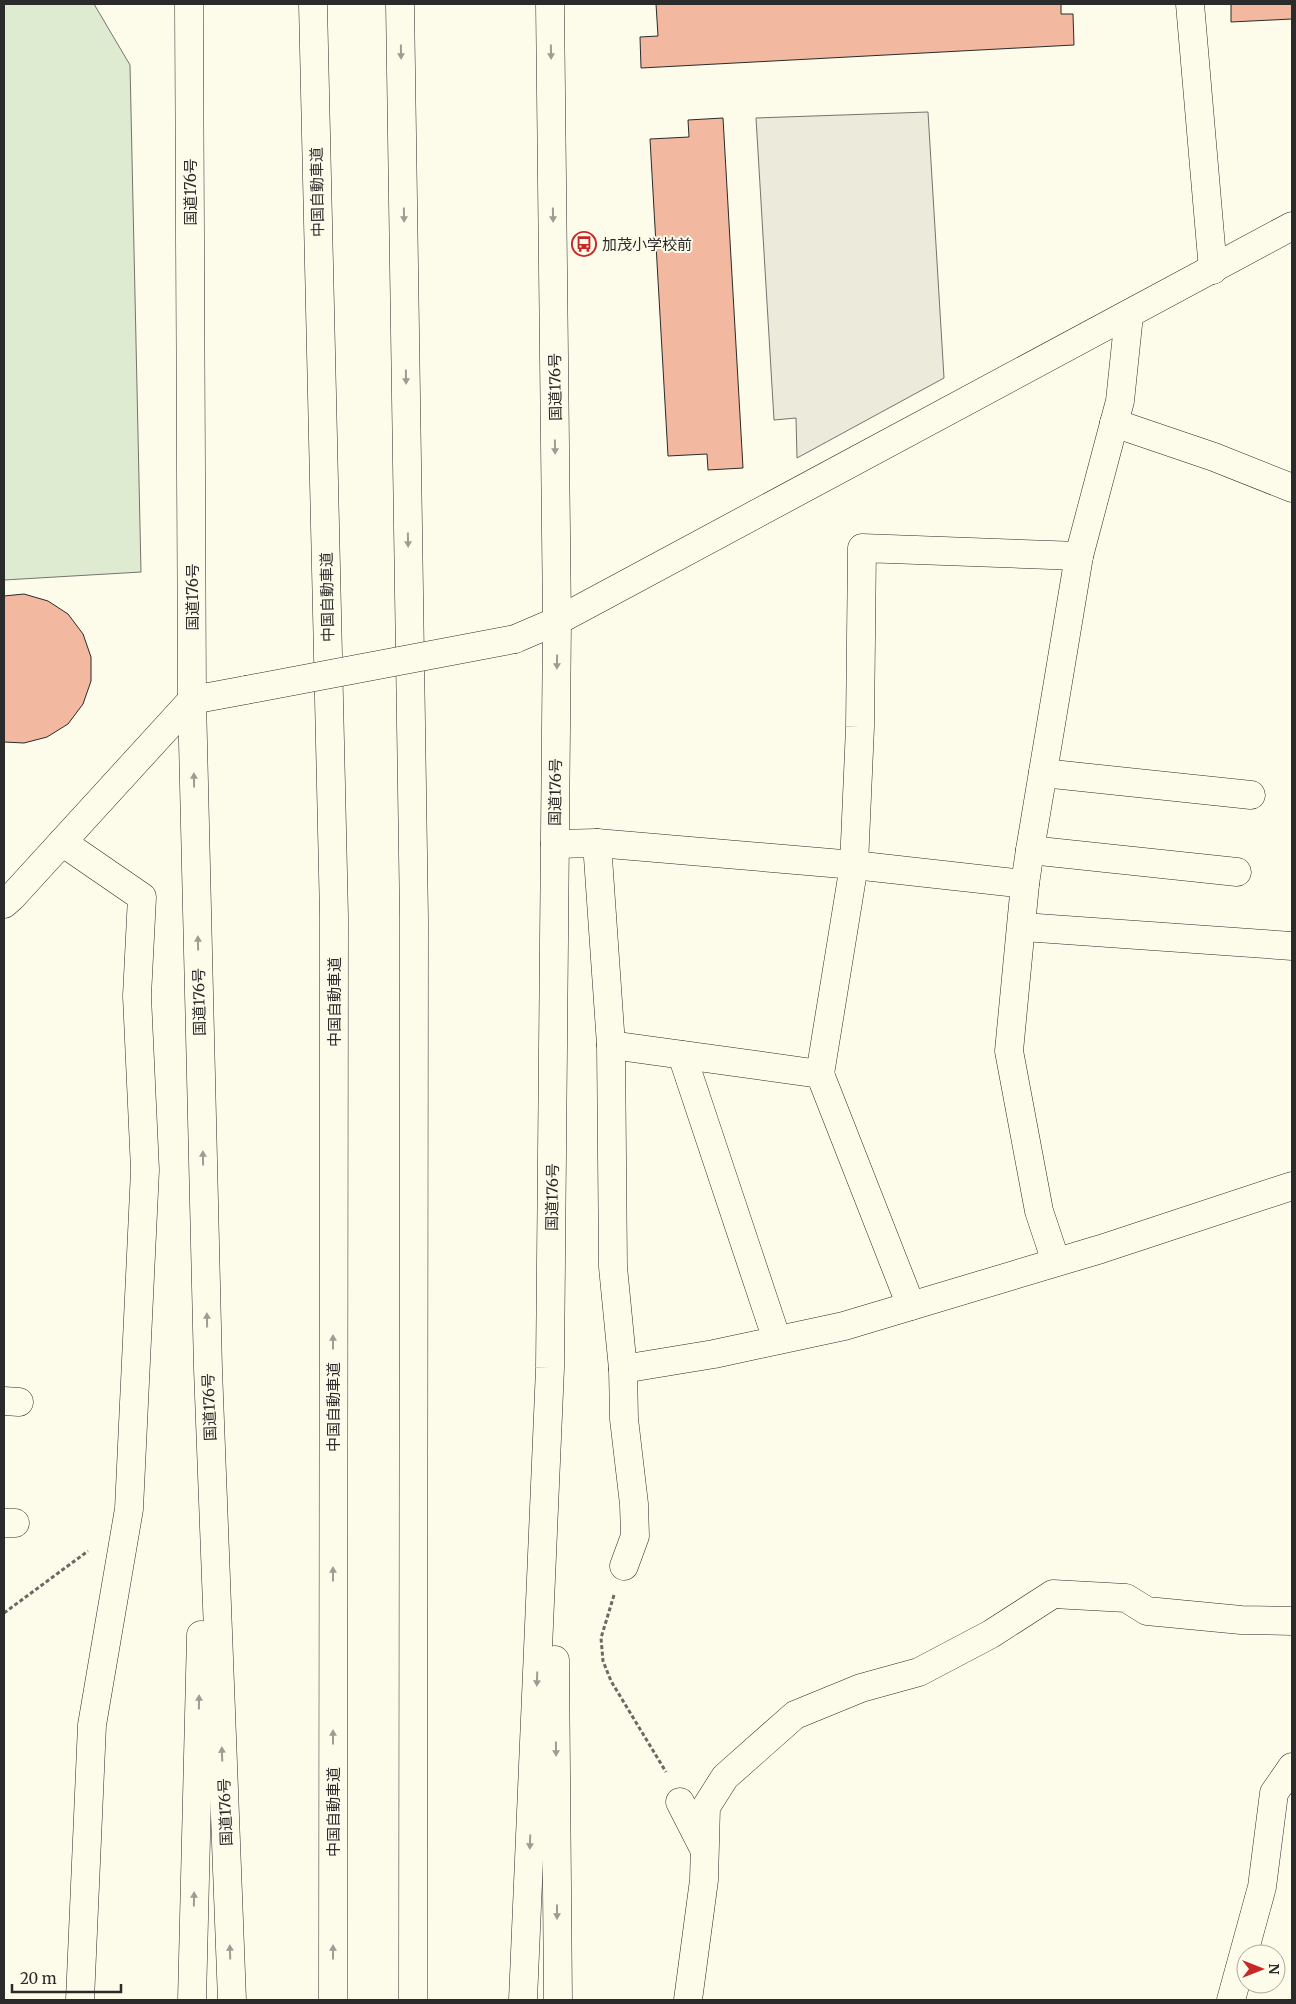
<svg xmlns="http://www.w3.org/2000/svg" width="1296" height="2004" viewBox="0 0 1296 2004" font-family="Merriweather,'Noto Sans JP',serif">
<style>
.green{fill:#deebd1;stroke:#74746e}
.parking{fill:#eceadb;stroke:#74746e}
.building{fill:#f2b8a0;stroke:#2b2b2b}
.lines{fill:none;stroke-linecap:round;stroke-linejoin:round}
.minor-casing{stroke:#2b2b2b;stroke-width:29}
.tertiary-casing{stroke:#2b2b2b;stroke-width:29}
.trunk-casing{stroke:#2b2b2b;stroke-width:29}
.motorway-casing{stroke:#2b2b2b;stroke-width:29}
.path{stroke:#6a6964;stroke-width:3;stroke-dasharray:4 2.5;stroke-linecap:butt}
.minor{stroke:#fdfbea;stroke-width:28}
.tertiary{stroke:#fdfbea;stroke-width:28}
.trunk{stroke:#fdfbea;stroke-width:28}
.motorway{stroke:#fdfbea;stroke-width:28}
.tertiary-bridge-casing{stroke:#2b2b2b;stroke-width:29;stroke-linecap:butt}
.tertiary-bridge{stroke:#fdfbea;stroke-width:28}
.oneway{fill:#9e9d94}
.labels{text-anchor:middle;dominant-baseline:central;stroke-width:4;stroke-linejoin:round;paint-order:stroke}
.street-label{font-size:15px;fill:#2b2b2b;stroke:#fdfbea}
.poi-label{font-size:15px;fill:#2b2b2b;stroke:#fdfbea;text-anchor:start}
</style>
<rect width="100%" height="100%" fill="#fdfbea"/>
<path class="green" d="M4 4H94L130 65 141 572 4 580Z"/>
<path class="parking" d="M928 112 944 378 797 458 796 418 774 420 756 118Z"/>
<g class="building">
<path d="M656 4H1061V14H1073L1074 45 641 68 640 37 658 36Z"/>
<path d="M1231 4H1292V19L1231 22Z"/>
<path d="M723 118 743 468 708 470 707 454 668 456 650 139 689 137 688 120Z"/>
<path d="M24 594 48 601 68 614 83 634 91 657V681L83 704 68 724 47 737 24 743 4 742V596Z"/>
</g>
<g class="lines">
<defs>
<g id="minor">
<path d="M1190 4 1213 270"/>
<path d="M1114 423 1214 457 1292 488"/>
<path d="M515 639 557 621 1292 226"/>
<path d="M1043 773 1251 795"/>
<path d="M62 842 142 897 137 996 145 1170 129 1509 92 1725 80 2000"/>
<path d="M597 843 854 865 1025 884"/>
<path d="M555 844 597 843 611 1045"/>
<path d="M1030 850 1237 872"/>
<path d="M1023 927 1292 946"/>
<path d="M682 1055 777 1340"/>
<path d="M820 1074 854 865 860 727 862 548 1079 556"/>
<path d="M1056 1262 1039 1211 1009 1051 1025 884 1030 850 1079 556 1120 401 1129 315"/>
<path d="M623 1369 714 1354 844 1326 1101 1249 1292 1186"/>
<path d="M4 1401 19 1402"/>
<path d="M4 1523H15"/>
<path d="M624 1566 635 1536 634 1504 624 1419 623 1369 613 1267 611 1045 820 1074 911 1306"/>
<path d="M680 1802 703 1847"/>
<path d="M688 2000 704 1880 706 1807 725 1777 795 1715 861 1688 919 1672 991 1634 1053 1594 1126 1598 1147 1611 1241 1620 1292 1621"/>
<path d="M1231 2000 1262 1887 1274 1793 1292 1767"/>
</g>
<path id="tertiary" d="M4 904 12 897 192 700 246 690"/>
<g id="trunk">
<path d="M189 4 192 700 208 1369 232 2000"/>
<path d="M555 1660 558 2000"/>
<path d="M192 2000 201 1635"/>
<path d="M523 2000 550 1368 557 621 550 4"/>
</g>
<g id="motorway">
<path d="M313 4 334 916 333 2000"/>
<path d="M400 4 414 919 413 2000"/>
</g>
</defs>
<use href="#minor" class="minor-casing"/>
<use href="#tertiary" class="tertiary-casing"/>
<use href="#trunk" class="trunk-casing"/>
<use href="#motorway" class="motorway-casing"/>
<g class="path">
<path d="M614 1595 601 1638 603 1661 611 1681 666 1772"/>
<path d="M4 1613 88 1551"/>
</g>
<use href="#minor" class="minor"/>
<use href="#tertiary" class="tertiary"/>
<use href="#trunk" class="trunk"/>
<use href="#motorway" class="motorway"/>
<defs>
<path id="tertiary-bridge" d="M246 690 515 639"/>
</defs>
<use href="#tertiary-bridge" class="tertiary-bridge-casing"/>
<use href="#tertiary-bridge" class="tertiary-bridge"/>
</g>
<defs><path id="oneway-solid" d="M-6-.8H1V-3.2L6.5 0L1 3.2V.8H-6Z" transform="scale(1.25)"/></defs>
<g class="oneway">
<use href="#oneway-solid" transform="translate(401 52) rotate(89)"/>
<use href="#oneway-solid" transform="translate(551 52) rotate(89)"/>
<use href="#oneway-solid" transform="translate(404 215) rotate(89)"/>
<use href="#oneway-solid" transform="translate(553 215) rotate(89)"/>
<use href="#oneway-solid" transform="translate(406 377) rotate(89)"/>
<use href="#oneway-solid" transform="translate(555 447) rotate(89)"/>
<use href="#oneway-solid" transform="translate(408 540) rotate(89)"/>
<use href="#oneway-solid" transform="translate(557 662) rotate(91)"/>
<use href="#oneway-solid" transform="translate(194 780) rotate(-91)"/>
<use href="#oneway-solid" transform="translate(198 943) rotate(-91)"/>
<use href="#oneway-solid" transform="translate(203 1158) rotate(-91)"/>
<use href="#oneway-solid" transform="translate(207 1320) rotate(-91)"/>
<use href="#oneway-solid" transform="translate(333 1342) rotate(-90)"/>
<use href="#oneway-solid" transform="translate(333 1574) rotate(-90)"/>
<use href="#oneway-solid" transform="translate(537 1679) rotate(92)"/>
<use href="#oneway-solid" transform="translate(199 1702) rotate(-89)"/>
<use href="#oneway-solid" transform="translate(333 1737) rotate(-90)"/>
<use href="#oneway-solid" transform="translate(556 1749) rotate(89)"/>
<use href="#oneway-solid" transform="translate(222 1754) rotate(-92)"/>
<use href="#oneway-solid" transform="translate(530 1842) rotate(92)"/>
<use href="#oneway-solid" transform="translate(194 1899) rotate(-89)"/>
<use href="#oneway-solid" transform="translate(557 1912) rotate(90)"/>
<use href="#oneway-solid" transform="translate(230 1952) rotate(-92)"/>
<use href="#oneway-solid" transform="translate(333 1952) rotate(-90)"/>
</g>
<defs>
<symbol id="bus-ring" viewBox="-11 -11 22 22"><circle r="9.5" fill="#fdfbea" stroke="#c62828" stroke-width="1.5"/><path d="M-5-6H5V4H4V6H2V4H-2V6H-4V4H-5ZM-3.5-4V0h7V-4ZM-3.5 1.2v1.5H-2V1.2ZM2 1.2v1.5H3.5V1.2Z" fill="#c62828"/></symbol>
</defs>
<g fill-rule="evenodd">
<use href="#bus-ring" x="570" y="230" width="28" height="28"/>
</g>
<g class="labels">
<g class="street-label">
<text transform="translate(190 192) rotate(-90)">国道176号</text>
<text transform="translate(317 192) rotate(-91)">中国自動車道</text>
<text transform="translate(555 387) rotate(-91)">国道176号</text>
<text transform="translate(192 597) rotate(-90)">国道176号</text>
<text transform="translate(327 597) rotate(-91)">中国自動車道</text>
<text transform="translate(555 792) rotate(-89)">国道176号</text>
<text transform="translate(199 1002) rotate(-91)">国道176号</text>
<text transform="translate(334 1002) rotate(-90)">中国自動車道</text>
<text transform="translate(552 1197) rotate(-89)">国道176号</text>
<text transform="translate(209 1407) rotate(-92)">国道176号</text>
<text transform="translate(333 1407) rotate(-90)">中国自動車道</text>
<text transform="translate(225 1812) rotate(-92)">国道176号</text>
<text transform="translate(333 1812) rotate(-90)">中国自動車道</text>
</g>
<g class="poi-label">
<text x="602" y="244">加茂小学校前</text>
</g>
</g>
<rect width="1296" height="2004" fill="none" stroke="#2b2b2b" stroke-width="10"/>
<g transform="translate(1261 1969) rotate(90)"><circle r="24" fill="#fdfbea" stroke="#a9a89e"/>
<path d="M0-4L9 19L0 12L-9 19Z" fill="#c62828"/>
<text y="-8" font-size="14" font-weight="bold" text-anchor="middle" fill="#2b2b2b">N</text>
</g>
<path d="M12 1984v8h109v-8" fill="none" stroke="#2b2b2b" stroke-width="2.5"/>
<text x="20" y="1984" font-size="15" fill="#2b2b2b" stroke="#fdfbea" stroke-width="4" paint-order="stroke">20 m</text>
</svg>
